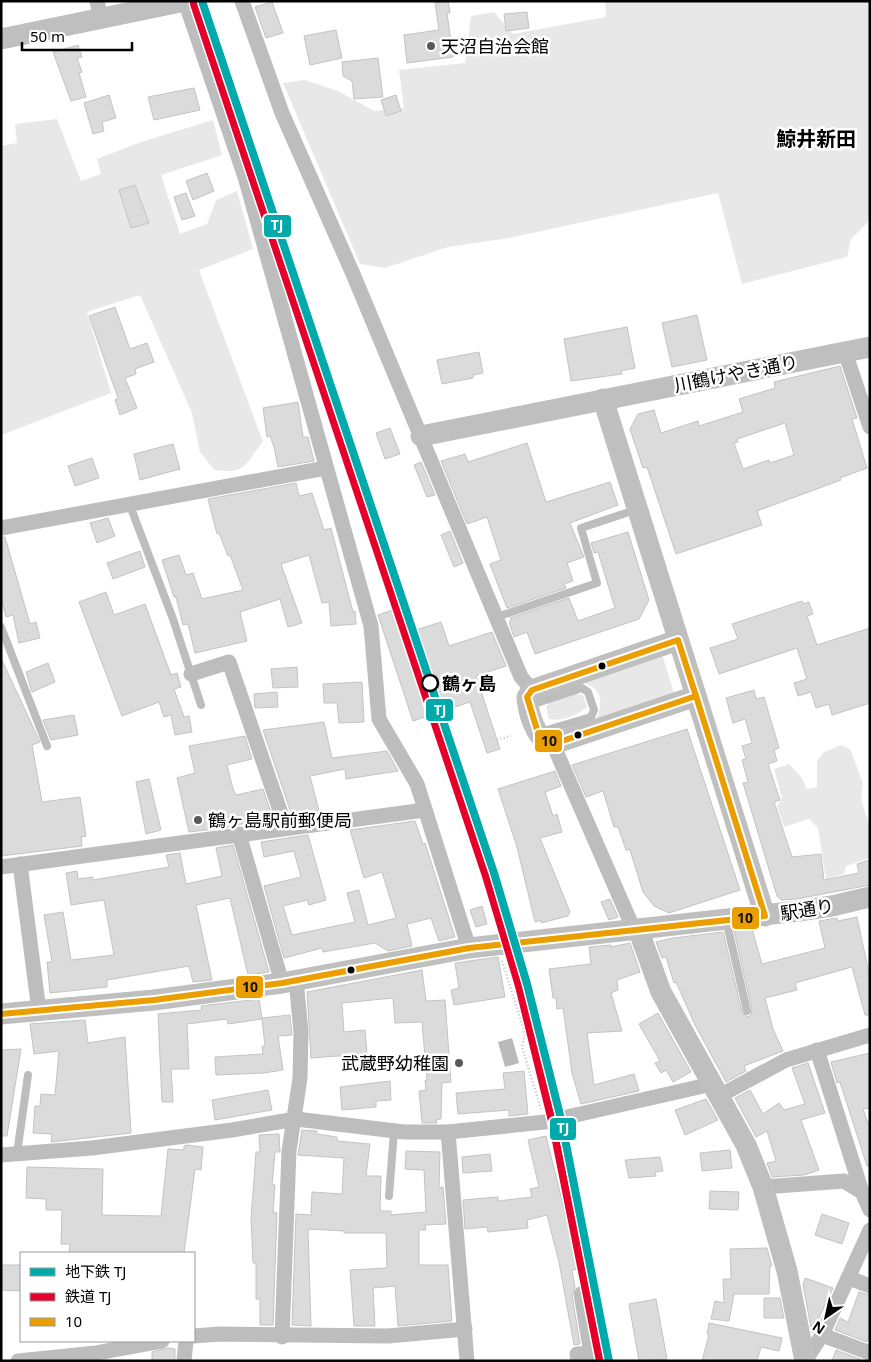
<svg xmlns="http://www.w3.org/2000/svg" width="871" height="1362" viewBox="0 0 871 1362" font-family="'Noto Sans','Noto Sans JP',sans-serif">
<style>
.green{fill:#e8e8e8}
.water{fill:#bababa}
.building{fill:#dbdbdb;stroke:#c3c3c3;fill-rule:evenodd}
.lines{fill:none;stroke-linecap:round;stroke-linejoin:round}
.path{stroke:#c2c2c2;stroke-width:2.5;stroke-dasharray:1 2.5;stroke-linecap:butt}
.lane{stroke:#bdbdbd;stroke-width:8}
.street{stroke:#bdbdbd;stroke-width:15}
.secondary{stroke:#bfbfbf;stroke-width:21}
.bus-1-casing{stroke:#fff;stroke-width:10}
.bus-1{stroke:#eb9e00;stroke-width:6}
.rail-1-casing{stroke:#fff;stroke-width:11}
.rail-1{stroke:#e4002b;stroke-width:8}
.metro-1-casing{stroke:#fff;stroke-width:11}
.metro-1{stroke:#01aaaa;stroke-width:8}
.poi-dot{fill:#595959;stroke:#fff;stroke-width:2}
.bus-dot{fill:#000;stroke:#fff;stroke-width:2}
.stop-dot{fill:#fff;stroke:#000;stroke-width:2.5}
.labels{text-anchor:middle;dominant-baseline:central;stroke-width:5;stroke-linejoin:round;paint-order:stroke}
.poi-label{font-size:18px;fill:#000;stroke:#fff;text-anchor:start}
.street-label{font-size:18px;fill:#000;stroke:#fff}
.stop-label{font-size:18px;font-weight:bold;fill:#000;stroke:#fff;text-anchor:start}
.quarter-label{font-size:20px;font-weight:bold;fill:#000;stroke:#fff}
.line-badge{stroke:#fff;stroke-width:2}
.badge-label{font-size:14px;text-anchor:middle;font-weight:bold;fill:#fff}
.pale-badge-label{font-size:14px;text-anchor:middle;font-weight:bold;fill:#111}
</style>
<rect width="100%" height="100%" fill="#fff"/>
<g class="green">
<path d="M605 1H870V215L867 223 851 239 847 257 742 284 718 193 509 238 448 247 385 268 360 264 283 83 305 80 338 91 374 111 404 108 399 70 465 63 471 16 494 12 513 34 606 17Z"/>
<path d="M57 119 81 181 101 174 97 159 141 142 213 120 222 155 161 175 180 234 207 224 216 200 237 191 253 249 199 270 263 442C244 463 249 475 214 470L200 452 192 413 140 295 87 312 111 393 1 435V146L17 143 15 124Z"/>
<path d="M662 654 675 696 595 722C604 705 603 687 581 682Z"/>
<path d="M576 694 583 695 587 707C578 715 562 722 549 719L546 707 550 702Z"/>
<path d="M841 745 850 749 863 783 861 799 870 828V858L846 866 844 874 826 879 818 828 809 819 784 827 777 806 782 798 774 769 789 764 802 778 807 789 817 787V761L824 752Z"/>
</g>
<path class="water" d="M512 1038 519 1063 505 1067 498 1042Z"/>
<g class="building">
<path d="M448 1 450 13H447L453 57 407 63 404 35 439 30 435 3Z"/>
<path d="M272 2 283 33 266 38 255 7Z"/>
<path d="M527 12 529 28 506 31 504 14Z"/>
<path d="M336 30 342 58 310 65 304 36Z"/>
<path d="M78 45 82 57 77 58 82 72 79 73 86 97 71 101 53 52Z"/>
<path d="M378 58 383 97 354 99 352 81 343 76 342 62Z"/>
<path d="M194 88 200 110 154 120 148 97Z"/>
<path d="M109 95 116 118 102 122 104 131 93 134 84 103Z"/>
<path d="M396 95 401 111 386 116 381 100Z"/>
<path d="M207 173 214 191 193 200 186 181Z"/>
<path d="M135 185 149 223 131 228 119 190Z"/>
<path d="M186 193 195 216 182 220 174 197Z"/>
<path d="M115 307 130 349 147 343 154 362 135 369 136 374 125 378 137 408 120 415 115 400 118 398 89 316Z"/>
<path d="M697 315 707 360 672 367 662 323Z"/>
<path d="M627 327 635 368 621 371 622 374 571 381 564 339Z"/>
<path d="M479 352 483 373 473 375V378L442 384 437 360Z"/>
<path d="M840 366 857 418 852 419 867 468 840 478 841 480 757 511 762 525 676 554 647 467 643 468 630 429 638 414 654 410 661 433 698 421 699 426 743 412 739 399 775 388 774 382ZM785 423 794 455 770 463 769 460 743 469 734 443 738 442 737 439Z"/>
<path d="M298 402 303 437H308L314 461 278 467 274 447 270 436 267 437 263 408Z"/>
<path d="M390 428 400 454 385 459 376 433Z"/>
<path d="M527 443 546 502 610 482 618 505 570 523 584 557 567 563 573 581 564 584 566 588 507 608 490 564 501 560 487 517 467 524 441 461 465 454 468 462Z"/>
<path d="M173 444 180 469 140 480 134 454Z"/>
<path d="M92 458 99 478 75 486 68 466Z"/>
<path d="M421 462 435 495 427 497 414 465Z"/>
<path d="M296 483 299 496 312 493 324 530 331 528 353 612 355 611 356 624 331 626 329 602 322 603 309 555 281 564 302 623 288 627 280 599 240 612 247 641 195 653 188 624 183 625 176 597H174L162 560 179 555 186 575 193 573 202 599 243 590 230 555 228 556 219 533 217 534 208 499Z"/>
<path d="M108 518 115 536 97 543 90 523Z"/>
<path d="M450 531 463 563 454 567 441 535Z"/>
<path d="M628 532 649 600 639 619 535 654 527 632 514 637 509 622 511 621 510 618 569 598 578 621 615 608 598 552 594 553 591 543Z"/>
<path d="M1 537H5L30 624 36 622 40 638 19 643 13 615 6 617 1 598Z"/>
<path d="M140 551 145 567 113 579 107 563Z"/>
<path d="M106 592 114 615 145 604 171 675 177 673 181 687 174 689 184 717 189 716 192 732 175 735 171 715 164 717 159 702 122 716 79 602Z"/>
<path d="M802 601 804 604 809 602 813 614 807 616 817 645 870 628V703L832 715 829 704 816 708 811 692 798 696 794 683 807 679 797 648 719 674 710 648 738 639 732 624Z"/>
<path d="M398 608 406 633 441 622 449 646 492 632 506 666 476 676 500 749 487 753 470 702 413 721 378 615Z"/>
<path d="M1 658 40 742 32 745 42 802 80 797 86 836 81 837 82 846 1 856Z"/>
<path d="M48 663 55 682 32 692 26 672Z"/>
<path d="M297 667 298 687 273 688 271 669Z"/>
<path d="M362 682 364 722 339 723 337 703H324L323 684Z"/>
<path d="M754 690 756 699 764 697 779 748 774 750 777 761 768 764 780 800 774 802 792 857 821 854 824 880 859 873 857 864 870 860V885L797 899 781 900 777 896 743 783 748 782 742 760 746 759 742 746 752 743 745 719 733 723 726 698Z"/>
<path d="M277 692 278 707 255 708 254 694Z"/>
<path d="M74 715 78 735 51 740 43 720Z"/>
<path d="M324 722 332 758 387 751 398 771 346 779 345 769 310 776 320 815 297 818 291 813 263 730Z"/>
<path d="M687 729 740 890 669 913 654 906 643 892 630 850H626L618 827H614L603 791 586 797 572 765Z"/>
<path d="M245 736 252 759 227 765 233 789 236 795 263 789 272 816 230 827 189 832 177 778 195 773 189 746Z"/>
<path d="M555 771 561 786 545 792 553 816 557 814 562 832 540 838 570 912 568 916 541 923V920L535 922 517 847 498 789Z"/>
<path d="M149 779 161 830 146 834 136 782Z"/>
<path d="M415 821 423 844 425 843 455 937 439 941 431 918 407 924 412 946 388 951 375 943 323 952 322 948 284 958 264 886 301 877 294 851 264 857 261 842 308 835 326 900 309 905 307 900 283 906 292 935 355 922 347 893 359 890 368 925 396 918 382 872 364 878 350 830Z"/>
<path d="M233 845 269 972 248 975 230 898 196 905 212 980 193 982 189 966 107 980V987L50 993 47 962H52L44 915 63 912 71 960 114 955 104 900 71 905 66 873 77 871 78 879 93 877V880L169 867 166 855 180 853 186 884 222 876 216 848Z"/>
<path d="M610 899 618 917 609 920 601 902Z"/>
<path d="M482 906 487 924 476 927 470 910Z"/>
<path d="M857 917 870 978V1015H865L852 967 795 983 797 990 765 998 773 1029 783 1051 744 1066 746 1071 726 1082 695 1025 676 982 674 983 666 957 662 958 656 942 673 938 723 932 742 1012 748 1017 751 1015 752 1010 734 931 752 929 762 964 825 948 819 921 837 918 838 921Z"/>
<path d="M630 943 640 972 617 980 618 990 611 993 622 1031 587 1033 594 1085 634 1074 639 1091 581 1104 572 1073 563 1008 557 1009 556 998H553L549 969 591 964 589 947 611 945V947Z"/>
<path d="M498 957 505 997 454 1005 451 990 459 988 455 963Z"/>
<path d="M422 970 426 1001 445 1000 451 1082 442 1083 441 1119 436 1120 437 1123H422L419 1091 426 1090 425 1080H427L422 1022 395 1023 393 998 342 1003 344 1032 365 1030 367 1054 311 1058 307 992Z"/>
<path d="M259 999 262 1018 290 1015 292 1035 278 1036 283 1070 264 1073 216 1075 215 1057 263 1054 262 1046H265L262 1019 228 1024 227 1019 187 1024 189 1069H171L173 1102H162L158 1014 202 1010 201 1006Z"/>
<path d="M658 1013 691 1072 673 1082 666 1070 661 1073 655 1063 660 1061 639 1024Z"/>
<path d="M85 1020 88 1043 125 1037 131 1133 51 1142 52 1134 33 1133 35 1106H40L41 1094 55 1095 59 1051 34 1054 30 1024Z"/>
<path d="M21 1049 7 1136H1V1050Z"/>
<path d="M870 1053V1108L863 1109 870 1129V1166H867L840 1082 837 1083 831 1062Z"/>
<path d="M808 1063 825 1113 801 1120 819 1170 804 1175 772 1177 767 1163 776 1161 767 1131 756 1137 735 1098 750 1090 763 1114 779 1103 784 1110 805 1104 792 1068Z"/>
<path d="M524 1071 528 1114 509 1116V1110L458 1114 456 1093 505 1089 503 1073Z"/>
<path d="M390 1081 391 1100 376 1101V1107L342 1110 340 1087Z"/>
<path d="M268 1090 272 1110 215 1120 212 1100Z"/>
<path d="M706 1099 718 1120 685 1135 675 1110Z"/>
<path d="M302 1130 317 1131V1134L337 1137V1141L370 1144 366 1176H381L380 1211H391V1215L426 1212 424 1170 405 1169 406 1151 440 1152 439 1188 443 1187 446 1224 425 1225 426 1230H419V1265H448L452 1321 398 1326 395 1286 373 1288 375 1326H354L350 1270 387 1268 386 1233H344V1231L308 1229 311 1326 292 1325 296 1214 311 1215 312 1192 342 1194 344 1158 298 1155Z"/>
<path d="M279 1134 280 1152H275L272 1185H275L273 1212 277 1213 273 1325H260V1299H256V1263H253L251 1219 256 1152H260L259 1135Z"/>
<path d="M546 1136 572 1241 577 1269 572 1270 575 1287 572 1295 580 1344 574 1345 559 1262 547 1215 527 1220 528 1228 488 1232 487 1227 465 1229 463 1200 498 1197V1201L532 1197 530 1189 539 1187 528 1140Z"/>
<path d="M187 1145 203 1147 201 1170 195 1169 184 1253H69L70 1244H61L62 1210H46V1199L26 1198 27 1167 103 1169 102 1215 161 1216 168 1149 184 1150V1146Z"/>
<path d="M730 1150 732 1168 702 1171 700 1153Z"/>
<path d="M490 1154 492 1171 463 1173 462 1157Z"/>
<path d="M660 1157 663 1171 655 1172 656 1176 629 1178 625 1160Z"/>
<path d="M710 1191 739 1192 738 1210 709 1209Z"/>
<path d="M822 1214 849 1223 842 1244 815 1235Z"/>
<path d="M767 1248 772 1266H770L769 1294H734L729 1321 711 1319 715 1301 724 1303 723 1279H731L730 1249Z"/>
<path d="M1 1265H21V1291L1 1290Z"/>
<path d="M805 1278 833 1288 812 1333 803 1285Z"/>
<path d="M859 1292 870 1295V1333L867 1342 835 1330 840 1318 848 1322Z"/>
<path d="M764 1298H780L784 1318H764Z"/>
<path d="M656 1299 667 1359 639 1361 629 1304Z"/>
<path d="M709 1323 782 1338 779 1351 761 1347 757 1361H702L709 1335 707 1334Z"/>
<path d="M168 1348 175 1349V1361H152V1352Z"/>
<path d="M836 1350 860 1359V1361H832Z"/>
</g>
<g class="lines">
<g class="path">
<path d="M497 740 511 736"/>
<path d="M502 961 525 1034 522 1047 541 1109"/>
</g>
<g class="lane">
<path d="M129 503 173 619 201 705"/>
<path d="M497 617 597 583 581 528 635 510"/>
<path d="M1 627 47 746"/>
<path d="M531 705 582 688 588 692 594 710 591 717 540 732"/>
<path d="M726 920 747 1011"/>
<path d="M17 1154 28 1075"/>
<path d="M389 1196 394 1131"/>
</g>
<g class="street">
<path d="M97 1 101 19"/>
<path d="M185 1 245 177 371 626 379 719 417 784 469 948"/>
<path d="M242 1 282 113 353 274 521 677 532 690"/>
<path d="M845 352 870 427"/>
<path d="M1 528 326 468"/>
<path d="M191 674 229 662 286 828"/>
<path d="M553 744 634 930"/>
<path d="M239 834 282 983"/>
<path d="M20 864 39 1011"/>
<path d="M1 867 425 810"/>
<path d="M817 1050 862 1192"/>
<path d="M719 1096 786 1060 870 1035"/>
<path d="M448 1132 467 1361"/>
<path d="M1 1155 92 1148 232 1130 296 1119 404 1132H448L545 1122 712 1084"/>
<path d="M763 1187 844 1181 862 1192 870 1210"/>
<path d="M849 1278 870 1286"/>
<path d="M822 1335 870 1353"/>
<path d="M194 1336 220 1334 388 1336 465 1329"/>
<path d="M282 1337 289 1151 300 1078 301 1032 296 980"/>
<path d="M18 1361 96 1353 162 1341"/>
<path d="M184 1361 186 1341"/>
<path d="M578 1361 577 1354 591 1353 581 1294"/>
<path d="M805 1361 822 1335 870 1230"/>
</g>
<g class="secondary">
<path d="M1 39 185 1"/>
<path d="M603 399 765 916"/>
<path d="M421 436 870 347"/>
<path d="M678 640 532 690 527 697C528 712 536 742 553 744L696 696"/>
<path d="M638 929 661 992 746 1145 763 1187 787 1271 805 1361"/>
<path d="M1 1014 154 1000 282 983 469 948 799 911 832 906 870 897"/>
</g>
<defs>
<g id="bus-1">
<path d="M678 640 696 696 553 744 539 736 527 697 532 690Z"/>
<path d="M1 1014 154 1000 282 983 469 948 765 916 696 696"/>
</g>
</defs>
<use href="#bus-1" class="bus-1-casing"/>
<use href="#bus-1" class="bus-1"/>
<defs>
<path id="rail-1" d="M194 4 486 876 519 986 552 1121 600 1361"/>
</defs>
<use href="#rail-1" class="rail-1-casing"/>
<use href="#rail-1" class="rail-1"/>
<defs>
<path id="metro-1" d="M202 1 494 873 527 984 561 1119 609 1361"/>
</defs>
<use href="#metro-1" class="metro-1-casing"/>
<use href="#metro-1" class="metro-1"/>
</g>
<g class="poi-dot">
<circle cx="431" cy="46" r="5"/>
<circle cx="198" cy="820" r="5"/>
<circle cx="459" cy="1063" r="5"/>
</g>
<g class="bus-dot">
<circle cx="602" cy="666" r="4.5"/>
<circle cx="578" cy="735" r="4.5"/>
<circle cx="351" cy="970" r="4.5"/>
</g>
<circle class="stop-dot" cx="430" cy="683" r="8"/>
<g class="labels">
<g class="poi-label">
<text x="441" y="46">天沼自治会館</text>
<text x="208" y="820">鶴ヶ島駅前郵便局</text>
<text x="449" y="1063" text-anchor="end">武蔵野幼稚園</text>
</g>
<g class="street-label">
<text transform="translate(736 373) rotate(-11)">川鶴けやき通り</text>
<text transform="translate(807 909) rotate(-9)">駅通り</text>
</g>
<g class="stop-label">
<text x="442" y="683">鶴ヶ島</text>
</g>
<g class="quarter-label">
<text x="816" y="138">鯨井新田</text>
</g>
</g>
<g class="line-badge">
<rect x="263" y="214" width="29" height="24" rx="5" fill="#01aaaa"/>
<rect x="425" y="698" width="29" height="24" rx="5" fill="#01aaaa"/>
<rect x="534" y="729" width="29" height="24" rx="5" fill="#eb9e00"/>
<rect x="731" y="906" width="29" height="24" rx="5" fill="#eb9e00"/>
<rect x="235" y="975" width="29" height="24" rx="5" fill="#eb9e00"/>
<rect x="549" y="1117" width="28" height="24" rx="5" fill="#01aaaa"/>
</g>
<g class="badge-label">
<text x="277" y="230">TJ</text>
<text x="440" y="715">TJ</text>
<text x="563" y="1133">TJ</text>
</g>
<g class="pale-badge-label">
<text x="549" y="746">10</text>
<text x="745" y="923">10</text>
<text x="250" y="992">10</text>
</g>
<rect width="871" height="1362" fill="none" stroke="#000000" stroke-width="5"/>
<rect x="20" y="1252" width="175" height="90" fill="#ffffff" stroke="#999999"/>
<rect x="30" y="1268" width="25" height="8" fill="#01aaaa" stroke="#999999"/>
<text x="65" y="1277" font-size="15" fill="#000000">地下鉄 TJ</text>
<rect x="30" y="1293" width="25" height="8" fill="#e4002b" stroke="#999999"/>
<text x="65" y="1302" font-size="15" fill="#000000">鉄道 TJ</text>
<rect x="30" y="1318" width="25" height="8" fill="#eb9e00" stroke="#999999"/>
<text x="65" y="1327" font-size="15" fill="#000000">10</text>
<g transform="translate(826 1317) rotate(214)" stroke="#ffffff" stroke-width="4" paint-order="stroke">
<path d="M0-4L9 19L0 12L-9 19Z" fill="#000000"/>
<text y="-8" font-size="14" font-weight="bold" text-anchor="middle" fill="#000000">N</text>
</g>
<path d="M22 42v8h110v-8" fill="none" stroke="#000000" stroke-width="2.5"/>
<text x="30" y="42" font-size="15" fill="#000000" stroke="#ffffff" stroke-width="4" paint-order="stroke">50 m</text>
</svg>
